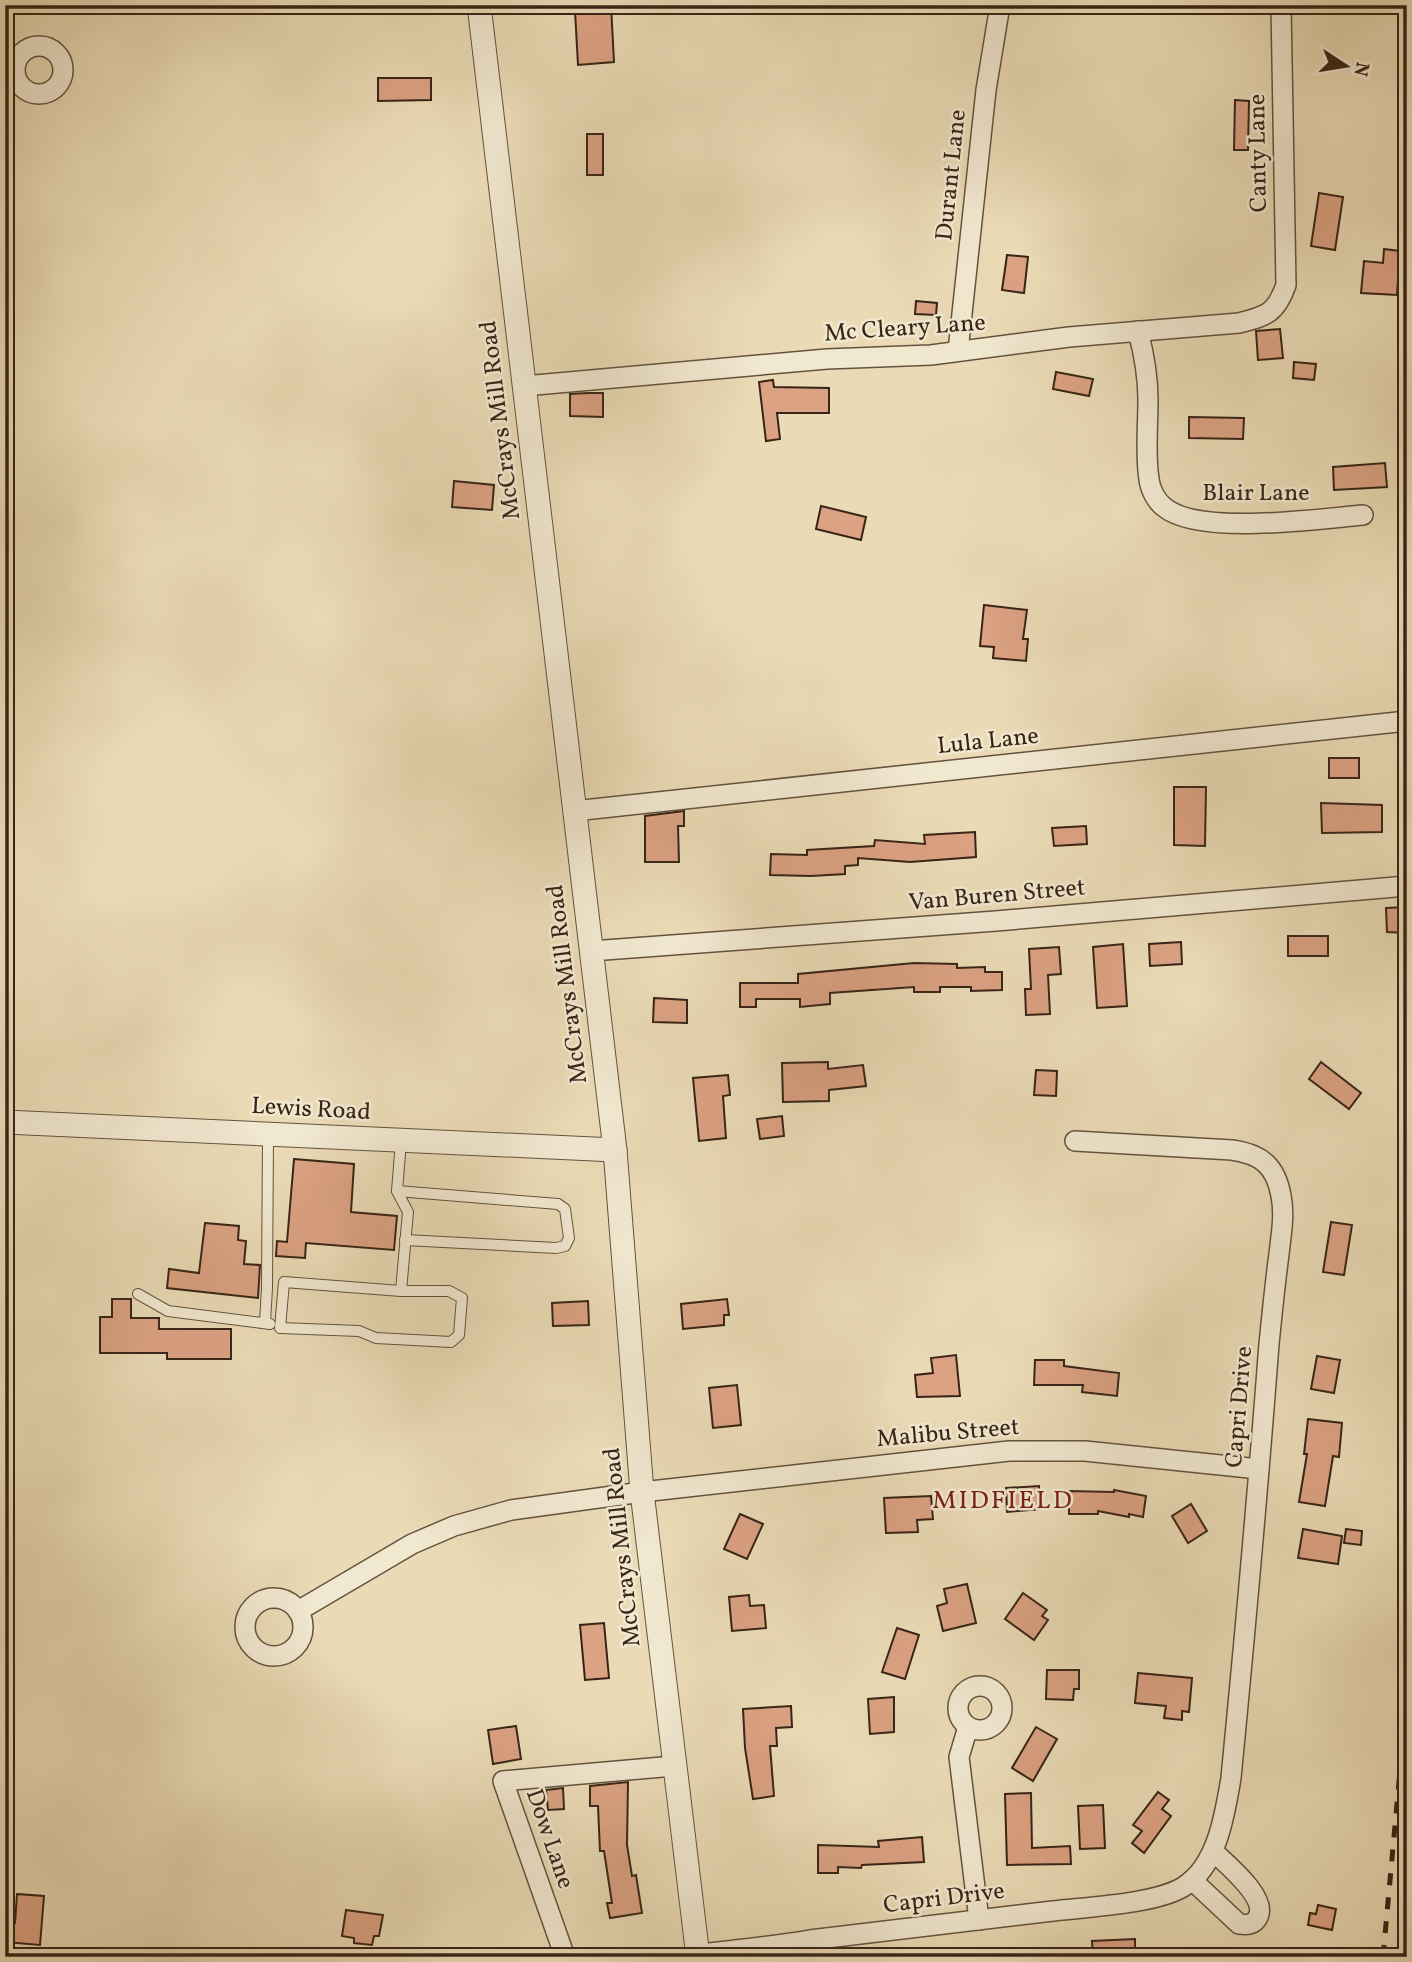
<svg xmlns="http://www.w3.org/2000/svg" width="1412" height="1962" viewBox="0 0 1412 1962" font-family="Vollkorn,serif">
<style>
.building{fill:#dba283;stroke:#382417;stroke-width:2}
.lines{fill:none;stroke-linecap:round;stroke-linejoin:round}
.service-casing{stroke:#64523f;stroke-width:12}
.minor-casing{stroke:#64523f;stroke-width:22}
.tertiary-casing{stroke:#64523f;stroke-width:25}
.service{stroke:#f1e8d0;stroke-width:10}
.minor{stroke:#f1e8d0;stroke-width:19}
.tertiary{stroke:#f1e8d0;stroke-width:23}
.rail{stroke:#382417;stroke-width:5;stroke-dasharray:12 12;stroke-linecap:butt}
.labels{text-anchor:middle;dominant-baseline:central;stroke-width:5;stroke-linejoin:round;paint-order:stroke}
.street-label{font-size:24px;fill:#382417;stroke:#f1e8d0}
.neighbourhood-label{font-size:26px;letter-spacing:2px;fill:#7a1f14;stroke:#f1e8d0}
</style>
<rect width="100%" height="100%" fill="#eadbb6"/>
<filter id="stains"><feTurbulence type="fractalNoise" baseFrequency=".00286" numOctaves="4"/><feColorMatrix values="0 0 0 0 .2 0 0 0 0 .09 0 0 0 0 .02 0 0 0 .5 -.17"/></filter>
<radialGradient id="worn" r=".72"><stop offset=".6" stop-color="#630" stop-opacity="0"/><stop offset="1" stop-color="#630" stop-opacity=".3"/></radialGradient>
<g class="building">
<path d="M578 5H611L614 62 578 65 575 11H578Z"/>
<path d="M378 78H431V100L378 101Z"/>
<path d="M1235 100 1249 101 1248 150H1234Z"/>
<rect x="587" y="134" width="16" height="41"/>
<path d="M1319 193 1343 197 1335 250 1311 246Z"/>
<path d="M1384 249 1400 251 1397 295 1361 293 1364 261 1383 263Z"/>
<path d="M1007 255 1028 257 1024 293 1002 290Z"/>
<path d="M916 301 937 303 936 315 915 314Z"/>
<path d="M1280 329 1283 358 1258 360 1256 331Z"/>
<path d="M1294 362 1316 364 1314 380 1293 378Z"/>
<path d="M1056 372 1093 379 1089 396 1053 389Z"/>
<path d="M773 380 774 387 829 388V413H777L780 439 766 441 759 382Z"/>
<path d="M588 393H603V417L570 416V394Z"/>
<path d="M1189 417 1244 418 1243 439 1189 438Z"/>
<path d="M1385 463 1387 487 1334 490 1333 467Z"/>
<path d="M454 481 494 485 492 510 452 507Z"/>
<path d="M821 506 866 517 861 540 816 529Z"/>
<path d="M984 605 1027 610 1023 639H1028L1026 661 993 658 994 647 980 646Z"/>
<rect x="1329" y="758" width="30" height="20"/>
<path d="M1174 787H1206L1205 846 1174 845Z"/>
<path d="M1321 803 1382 805V832L1322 833Z"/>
<path d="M684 811V826H678L679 862H645V816Z"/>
<path d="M1086 826 1087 844 1054 846 1052 828Z"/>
<path d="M975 832 976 857 910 862 858 858V865L845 866V874L811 876 770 875 771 854 807 855V850L874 846 875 840 925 844 924 835Z"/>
<path d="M1407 907V933L1387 932 1386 908Z"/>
<rect x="1288" y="936" width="40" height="20"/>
<path d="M1181 942 1182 964 1150 966 1149 944Z"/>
<path d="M1123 944 1127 1006 1097 1008 1093 947Z"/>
<path d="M1059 947 1061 974 1048 975 1050 1014 1026 1015 1025 989H1031L1029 949Z"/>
<path d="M914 963 957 964V968L985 967V972H1002V990L971 991V987H940V992H914V987L830 993V1004L800 1007V999H756V1007H740V983H798V974Z"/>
<path d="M654 998 687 1000V1023L653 1022Z"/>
<path d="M828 1062V1069L863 1065 866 1086 829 1090V1101L783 1102 782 1063Z"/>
<path d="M1321 1062 1361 1093 1349 1109 1309 1079Z"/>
<path d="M1036 1070 1057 1071 1056 1096 1034 1095Z"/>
<path d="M728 1075 730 1095 723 1096 726 1138 699 1141 693 1078Z"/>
<path d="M782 1116 784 1136 760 1139 757 1119Z"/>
<path d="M294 1159 354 1164 351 1212 397 1216 394 1250 306 1243 305 1258 276 1256 277 1241 287 1242Z"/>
<path d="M1331 1222 1352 1225 1344 1275 1323 1272Z"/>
<path d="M205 1223 239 1226 238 1240 246 1241 244 1264 260 1265 258 1298 167 1288 169 1269 199 1273Z"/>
<path d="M112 1299H131V1318H159V1329H231V1359H167V1353H100V1317H112Z"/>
<path d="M727 1299 729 1315H724V1325L683 1329 681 1304Z"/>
<path d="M588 1301 589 1325 553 1326 552 1303Z"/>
<path d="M956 1355 960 1396 917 1397 915 1375 933 1373 931 1358Z"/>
<path d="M1317 1356 1340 1360 1334 1393 1311 1389Z"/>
<path d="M1035 1360H1064V1366L1119 1373 1117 1396 1082 1392 1083 1385H1034Z"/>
<path d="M737 1385 741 1425 713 1428 709 1388Z"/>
<path d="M1308 1419 1342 1423 1339 1457 1333 1456 1325 1506 1299 1502 1307 1454H1304Z"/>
<path d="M1039 1486 1040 1509 1007 1512 1006 1488Z"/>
<path d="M1114 1490 1146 1496 1143 1517 1129 1514V1517L1098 1511V1514H1069V1491L1114 1492Z"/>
<path d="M931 1496 933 1519 917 1520 918 1532 886 1533 884 1498Z"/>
<path d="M1191 1504 1207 1531 1188 1543 1172 1516Z"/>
<path d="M740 1514 763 1524 747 1559 724 1549Z"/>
<path d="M1303 1529 1342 1536 1338 1564 1298 1558Z"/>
<path d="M1346 1529 1362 1531 1361 1545 1344 1543Z"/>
<path d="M967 1584 976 1623 943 1631 937 1606 947 1603 944 1589Z"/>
<path d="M1023 1593 1047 1610 1042 1616 1048 1620 1034 1640 1005 1619Z"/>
<path d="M749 1595 750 1606 764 1605 766 1628 732 1631 729 1597Z"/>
<path d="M604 1623 609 1678 585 1680 580 1625Z"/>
<path d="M897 1628 919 1635 905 1679 882 1672Z"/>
<path d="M1047 1670H1079V1689H1074L1073 1700 1046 1699Z"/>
<path d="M1138 1673 1192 1678 1189 1712 1182 1711V1720L1164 1718 1166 1706 1135 1703Z"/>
<path d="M894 1697V1732L870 1734 868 1699Z"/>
<path d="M791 1706 792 1727 776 1728 777 1746H770L774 1796 753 1799 745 1748 743 1709Z"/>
<path d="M516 1726 521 1759 493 1764 488 1730Z"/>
<path d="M1036 1727 1057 1739 1033 1781 1012 1768Z"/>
<path d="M628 1782 627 1845 632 1876 636 1875 642 1913 610 1918 607 1903H612L604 1851H600L598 1806H590V1786Z"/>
<path d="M563 1788 564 1809 548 1810 546 1790Z"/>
<path d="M1158 1792 1169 1800 1162 1809 1171 1816 1144 1853 1132 1843 1142 1831 1133 1825Z"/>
<path d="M1031 1793 1032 1848 1070 1846 1071 1864 1007 1865 1005 1794Z"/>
<path d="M1103 1805 1105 1848 1080 1849 1078 1806Z"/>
<path d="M922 1837 924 1862 862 1865 861 1868 838 1867V1873H818V1845L879 1847 878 1841Z"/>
<path d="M17 1894 44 1896 40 1945 5 1942V1922L15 1923Z"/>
<path d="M1318 1905 1336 1909 1332 1930 1308 1925 1310 1913 1316 1914Z"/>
<path d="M346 1910 383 1915 379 1936H374L372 1945 354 1943V1938L342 1936Z"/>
<path d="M1135 1939V1957H1093L1092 1941Z"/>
</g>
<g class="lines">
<defs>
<g id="service">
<path d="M401 1141 397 1191 408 1212 401 1291H449L462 1298 459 1335 451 1342 376 1338 359 1331 280 1328 284 1282 401 1291"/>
<path d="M397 1191 558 1204 565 1209 569 1238 565 1246 556 1248 405 1240"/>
<path d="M138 1294 168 1311 270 1324"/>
<path d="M265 1322 267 1288 268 1135"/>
</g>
<g id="minor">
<circle cx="39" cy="70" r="24"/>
<path d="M1138 331C1144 354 1148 376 1148 400 1148 426 1145 454 1149 479 1150 489 1156 501 1164 507 1198 536 1318 519 1363 515"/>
<path d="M958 351 986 90 1000 5"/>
<path d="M524 386 827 359 931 355 1069 337 1239 323C1267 316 1276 313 1286 285L1281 5"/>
<path d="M574 811 1407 721"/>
<path d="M591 951 996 921 1407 886"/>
<circle cx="274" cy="1627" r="29"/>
<path d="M298 1611 412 1544 454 1526 511 1510 642 1492 1009 1451H1085L1259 1469"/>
<circle cx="980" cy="1708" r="22"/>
<path d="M968 1727 959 1757 979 1920"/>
<path d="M1192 1880 1239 1924C1247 1925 1254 1925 1258 1917 1268 1897 1226 1864 1213 1851"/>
<path d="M565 1957 503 1781 674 1766"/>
<path d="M689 1957C705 1952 721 1952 736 1950 761 1947 786 1944 810 1940 891 1930 972 1920 1053 1911 1087 1907 1155 1904 1183 1887 1217 1867 1225 1814 1231 1778 1245 1634 1258 1489 1269 1344 1272 1314 1275 1284 1279 1254 1281 1235 1285 1215 1281 1196 1276 1166 1261 1154 1232 1150L1075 1141"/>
</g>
<g id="tertiary">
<path d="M479 5 615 1150 642 1492 698 1957"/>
<path d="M5 1122 615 1150"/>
</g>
</defs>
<use href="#service" class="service-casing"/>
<use href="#minor" class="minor-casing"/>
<use href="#tertiary" class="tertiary-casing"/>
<use href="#service" class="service"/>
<use href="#minor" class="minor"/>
<use href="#tertiary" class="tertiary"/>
<path class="rail" d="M1383 1957 1407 1694"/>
</g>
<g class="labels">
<g class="street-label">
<text transform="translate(1259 153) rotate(-91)">Canty Lane</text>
<text transform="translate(952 175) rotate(-84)">Durant Lane</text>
<text transform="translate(905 329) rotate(-4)">Mc Cleary Lane</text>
<text transform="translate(501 420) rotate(-97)">McCrays Mill Road</text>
<text x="1256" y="494">Blair Lane</text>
<text transform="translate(988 742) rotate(-6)">Lula Lane</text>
<text transform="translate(997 896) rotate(-5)">Van Buren Street</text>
<text transform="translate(568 984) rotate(-97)">McCrays Mill Road</text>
<text transform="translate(311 1110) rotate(3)">Lewis Road</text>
<text transform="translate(1240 1407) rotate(-85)">Capri Drive</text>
<text transform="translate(948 1434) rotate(-5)">Malibu Street</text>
<text transform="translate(623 1547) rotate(-96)">McCrays Mill Road</text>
<text transform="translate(549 1839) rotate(71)">Dow Lane</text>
<text transform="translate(944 1899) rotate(-7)">Capri Drive</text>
</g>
<g class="neighbourhood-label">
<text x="1003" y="1501">MIDFIELD</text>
</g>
</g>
<rect width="1412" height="1962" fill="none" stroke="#eadbb6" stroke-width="28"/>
<rect x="7" y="7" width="1398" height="1948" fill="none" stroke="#382417" stroke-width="3.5"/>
<rect x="14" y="14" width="1384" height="1934" fill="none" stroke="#382417" stroke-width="2"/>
<g transform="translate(1346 66) rotate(102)" stroke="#f1e8d0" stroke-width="5" paint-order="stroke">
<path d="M0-5L12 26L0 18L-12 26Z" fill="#382417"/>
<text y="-10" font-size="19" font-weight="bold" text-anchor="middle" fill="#382417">N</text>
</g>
<rect width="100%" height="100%" filter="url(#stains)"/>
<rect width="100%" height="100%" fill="url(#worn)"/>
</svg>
